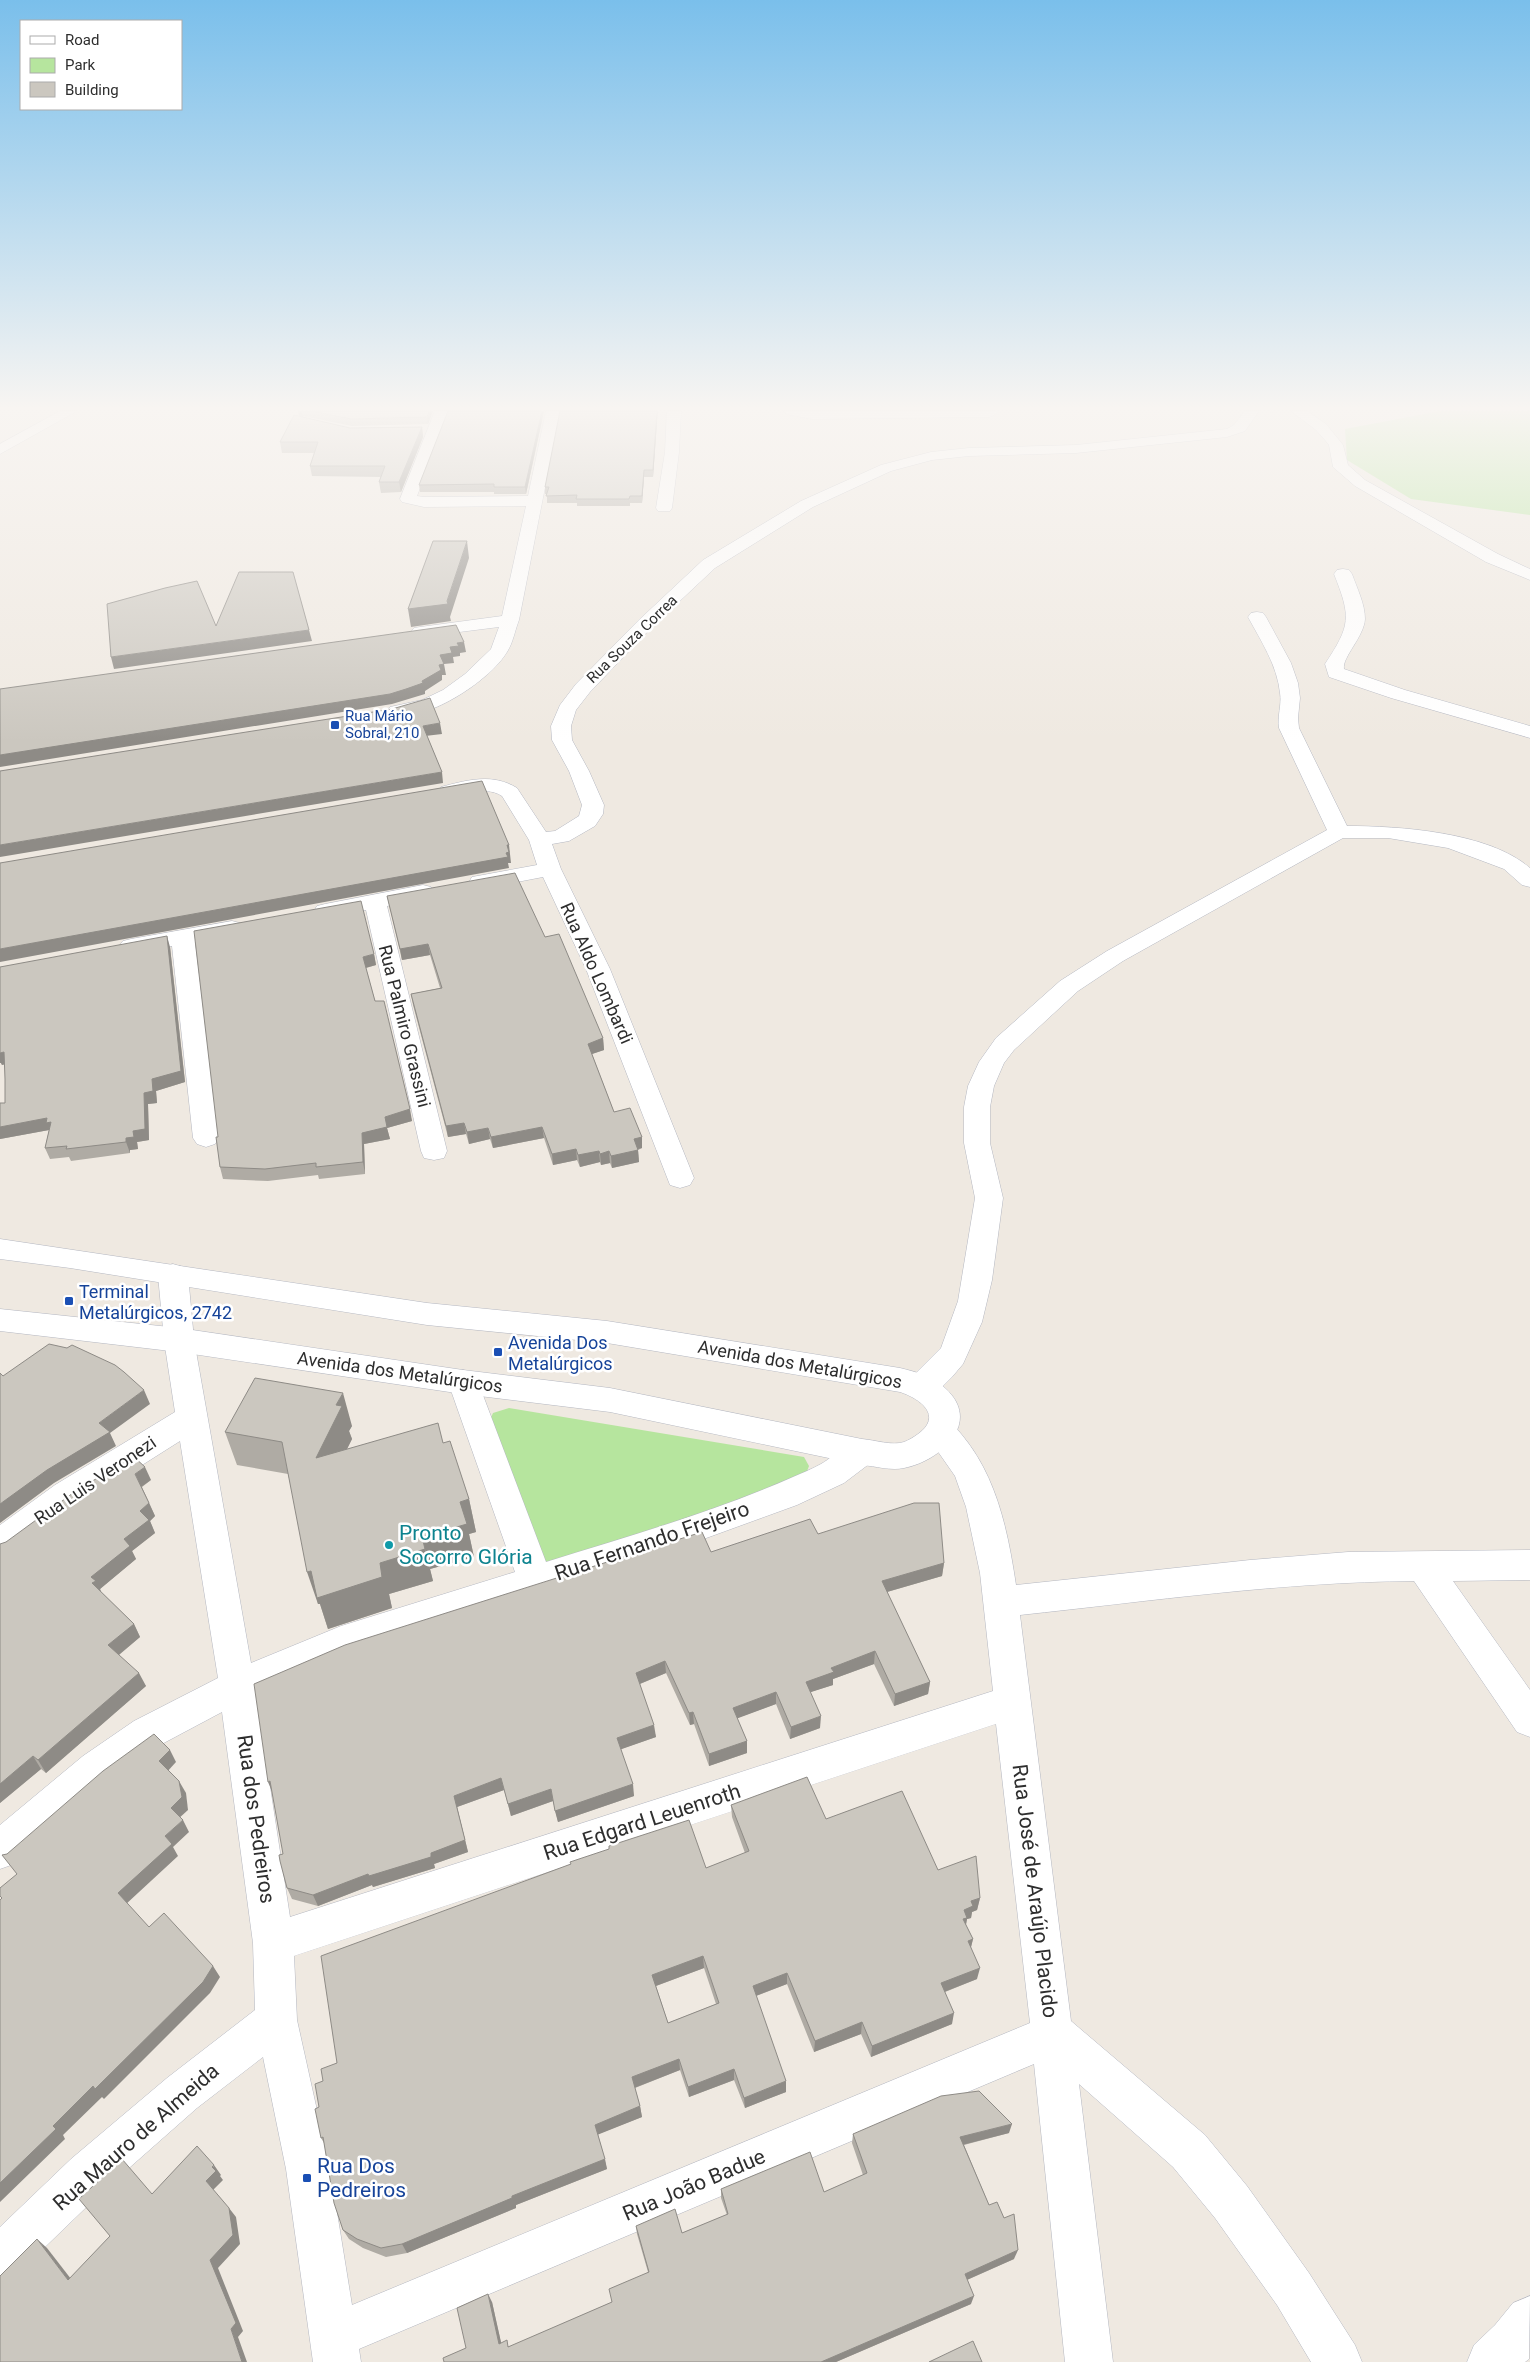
<svg xmlns="http://www.w3.org/2000/svg" width="1530" height="2362" viewBox="0 0 1530 2362" font-family="Roboto,sans-serif">
<style>
.green{fill:#b6e59e}
.lines{fill:none;stroke-linecap:round;stroke-linejoin:round}
.street-casing{stroke:#b4b7c1;stroke-width:1}
.secondary-casing{stroke:#b4b7c1;stroke-width:1}
.street{fill:#fff;fill-rule:evenodd}
.secondary{fill:#fff;fill-rule:evenodd}
.wall{fill:#afaba4;fill-rule:evenodd}
.shaded-wall{fill:#8e8b86}
.building{fill:#cbc7bf;stroke:#8e8b86;fill-rule:evenodd}
.transit-dot{fill:#1a4fb4;stroke:#fff;stroke-width:2}
.culture-dot{fill:#0f9aa8;stroke:#fff;stroke-width:2}
.labels{text-anchor:middle;dominant-baseline:central;stroke-width:5;stroke-linejoin:round;paint-order:stroke}
.far-street-label{font-size:15px;fill:#2e2e2e;stroke:#fff}
.far-transit-label{font-size:15px;fill:#164399;stroke:#fff;text-anchor:start}
.street-label{font-size:18px;fill:#2e2e2e;stroke:#fff}
.transit-label{font-size:18px;fill:#164399;stroke:#fff;text-anchor:start}
.near-culture-label{font-size:21px;fill:#0d838f;stroke:#fff;text-anchor:start}
.near-street-label{font-size:21px;fill:#2e2e2e;stroke:#fff}
.near-transit-label{font-size:21px;fill:#164399;stroke:#fff;text-anchor:start}
</style>
<rect width="100%" height="100%" fill="#efe9e1"/>
<g class="green">
<path d="M1440 411H1530V515L1411 499 1347 460 1345 429Z"/>
<path d="M509 1408 804 1457 809 1466 806 1474 543 1572 490 1420 493 1413Z"/>
</g>
<g class="lines">
<defs>
<g id="street">
<path d="M435 411H449L417 496 424 497 528 496 546 411H560L519 620C515 630 513 643 507 652 490 681 424 724 390 715L387 711 390 707 422 700 443 690 465 674 491 649 499 627 420 637 414 636 411 632 414 628 420 627 502 616 526 506 424 507 402 502 400 499Z"/>
<path d="M667 411H681L679 452 672 508 670 511H658L656 508 665 452Z"/>
<path d="M784 411H996L997 413 990 417 812 419 786 414Z"/>
<path d="M1245 411H1259L1245 431 1227 437 1076 453 969 456 932 460 891 471 813 507 715 568 651 628 590 692 576 710 571 726 572 740 589 771 604 805 603 814 595 826 569 841 552 844 561 869 610 969 694 1178 690 1185 680 1188 670 1185 586 969 543 877 480 889 472 887 469 882 472 877 537 865 529 840 502 796C482 783 462 801 441 795L438 791 441 787C467 780 493 773 517 788L546 832 555 831 579 816 582 805 569 771 552 740 551 726 560 705 576 684 639 620 703 560 801 501 881 465 931 452 969 448 1076 445 1227 429 1234 425Z"/>
<path d="M1291 411H1307L1326 424 1343 445 1348 465 1365 480 1498 554 1530 569V580L1486 562 1355 486 1333 467 1329 445 1325 440 1316 430Z"/>
<path d="M1343 569 1349 570 1352 574C1357 588 1365 604 1365 619 1364 637 1342 657 1344 669L1405 690 1530 726V738L1391 698 1329 677 1325 664C1351 625 1351 617 1334 574L1337 570Z"/>
<path d="M1257 612 1263 613 1266 617 1291 663 1298 683 1300 698 1298 718 1299 728 1347 826C1399 826 1489 832 1530 868V887L1522 885 1504 869 1448 848 1388 838H1343L1123 961 1078 991 1014 1050 1004 1063 994 1086 990 1107V1143L1003 1198 992 1280 982 1322 963 1364 952 1377 933 1396 922 1399 911 1396 906 1387 911 1378 941 1348 958 1301 975 1198 964 1143V1107L968 1086 979 1062 996 1038 1060 981 1107 951 1327 830 1279 728C1277 716 1282 705 1280 693 1277 665 1261 641 1248 617L1251 613Z"/>
<path d="M423 885 431 887 434 892 431 897 387 906 447 1151 444 1158 434 1160 424 1158 421 1151 366 910 325 918 317 916 314 911 317 906 325 904Z"/>
<path d="M232 921 240 923 244 928 240 933 195 942 219 1138 215 1144 206 1147 197 1144 193 1138 172 946 131 953 123 951 119 946 123 941 131 939Z"/>
<path d="M173 1264 183 1267 188 1275 194 1340 251 1663 341 1626 515 1572 448 1382 452 1373 463 1370 474 1373 478 1382 546 1562C629 1536 714 1512 793 1477 802 1473 812 1469 821 1464 840 1453 849 1435 873 1443L878 1452 873 1461 844 1483 797 1505 665 1553 348 1656 256 1695 290 1917 993 1691 980 1573 966 1507 955 1476 925 1433 930 1424C933 1423 938 1420 941 1420 950 1420 957 1429 962 1435 997 1477 1008 1532 1016 1585L1250 1560 1348 1552 1530 1550V1580L1453 1581 1530 1690V1737L1517 1732 1414 1581C1282 1582 1151 1601 1020 1615L1071 2021 1205 2135 1247 2186 1309 2273 1355 2345 1362 2362H1311L1277 2305 1215 2218 1173 2167 1079 2084 1113 2362H1065L1034 2064 359 2349 361 2362H313L286 2169 263 2057 197 2108 103 2191 16 2275 0 2282V2227L71 2159 167 2078 255 2010 253 1943 222 1712 160 1745 109 1782 14 1864 0 1869V1825L83 1756 134 1721 218 1678 180 1441 79 1505 12 1554 0 1558V1525L55 1485 175 1412 164 1340 158 1275 163 1267ZM996 1724 1030 2023 352 2305 330 2169 297 2020 294 1956Z"/>
<path d="M1530 2296 1529 2359 1525 2362H1467L1474 2345 1495 2325 1513 2303Z"/>
</g>
<g id="secondary">
<path d="M60 411H77L0 454V444Z"/>
<path d="M0 1239 427 1303 607 1321 900 1368C916 1372 933 1376 945 1388 983 1422 941 1461 904 1468 891 1471 875 1466 862 1465L610 1412 463 1394 179 1352 0 1331V1309L179 1328 463 1370 610 1388 862 1439C875 1440 892 1446 904 1442 909 1440 914 1437 918 1434 943 1416 921 1399 900 1392L607 1343 427 1325 70 1268 0 1259Z"/>
</g>
</defs>
<use href="#street" class="street-casing"/>
<use href="#secondary" class="secondary-casing"/>
<use href="#street" class="street"/>
<use href="#secondary" class="secondary"/>
</g>
<g class="wall">
<path d="M298 411H433L428 424 352 426 303 416 302 417 350 428 422 427 423 437 401 492 381 493 379 482 381 477 312 476 310 466 314 453H282L280 442 299 416Z"/>
<path d="M448 411H544L526 494H494V492H420L419 485Z"/>
<path d="M657 422 653 477H644L642 503H630V506H577V503H547V494H545V487Z"/>
<path d="M387 896 545 937 603 1038 604 1050 592 1054 614 1112 642 1137V1148L638 1150 639 1162 612 1168 610 1163 601 1165 600 1162 580 1167 577 1160 553 1165 544 1138 493 1148 490 1139 469 1144 466 1134 448 1137 413 1005 411 994 440 988 430 955 402 960Z"/>
<path d="M170 947 185 1082 156 1091 157 1103 148 1104 149 1140 137 1142 138 1149 130 1150V1153L71 1161 69 1157 50 1159 45 1148 49 1130 0 1139V1103H5V1064L2 1065 1 1063Z"/>
<path d="M374 954 376 965 366 968 375 1001 412 1121 387 1128 390 1139 364 1144 365 1174 319 1179 318 1175 268 1181 223 1179 220 1167 218 1137Z"/>
<path d="M352 1426 349 1431 352 1439 347 1449 443 1443 469 1499 476 1532 469 1534 474 1557 430 1569 433 1581 389 1594 392 1608 328 1629 320 1604H318L288 1474 237 1465 225 1432Z"/>
<path d="M151 1480 142 1487 155 1516 150 1521 155 1533 132 1551 136 1559 100 1589 101 1592 134 1624 140 1637 119 1655 146 1686 46 1773 41 1769 0 1803 6 1542Z"/>
<path d="M818 1534 944 1563 942 1576 887 1592 930 1682 928 1694 894 1706 874 1664 833 1679V1685L810 1692 820 1728 790 1739 776 1704 737 1718 747 1741V1753L709 1766 694 1724 690 1725 666 1673 640 1684 656 1737 621 1749 634 1796 558 1822 553 1801 511 1816 504 1790 457 1807 468 1852 434 1864 435 1868 373 1887 372 1885 318 1906 292 1899 287 1888 283 1854 711 1552Z"/>
<path d="M731 1805 826 1819 938 1870 980 1898 977 1910 972 1912 971 1918 967 1919 966 1925 973 1939 971 1947 977 1979 945 1992 952 2024 871 2057 861 2034 814 2052 787 1984 756 1996 786 2092 745 2108 734 2080 689 2097 680 2070 635 2088 640 2106 642 2117 598 2134 607 2169 516 2205V2208L407 2253 386 2257 363 2248 349 2239 343 2230 324 2143 321 2138 319 2107 323 2081 337 2063 706 1868 745 1853 732 1817ZM704 1968 716 2004 668 2023 656 1986Z"/>
<path d="M1009 2133 964 2145 989 2205 1014 2259 967 2280 971 2304 836 2362 466 2348 492 2302 501 2343 510 2347 612 2302 648 2272 637 2234 636 2226 682 2233 727 2215 721 2198V2189L824 2192 863 2175 852 2143 853 2134Z"/>
</g>
<g class="shaded-wall">
<path d="M298 411H302L303 416 300 418Z"/>
<path d="M429 411H433L428 424 427 417Z"/>
<path d="M542 411H544L526 494 525 487Z"/>
<path d="M657 411H658L657 422 653 477V470Z"/>
<path d="M422 427 423 437 401 492 399 482Z"/>
<path d="M644 470V477L642 503V496Z"/>
<path d="M467 541 469 558 450 617 451 621 411 627 408 609 447 601Z"/>
<path d="M309 630 312 641 114 669 111 657Z"/>
<path d="M464 642 466 652 460 653V656L453 657 454 663 444 664 446 675H442V680L425 691V694L392 704 0 767V755L422 681 439 665 440 655 450 647 457 643Z"/>
<path d="M440 723 442 734 425 736 423 726Z"/>
<path d="M442 772 443 783 0 857V845Z"/>
<path d="M507 845H509L511 863H508L509 868 0 962V949L506 853Z"/>
<path d="M167 936 170 947 185 1082 156 1091 157 1103 148 1104 149 1140 137 1142 138 1149 130 1150V1153L126 1142V1138L133 1131 144 1093 152 1079Z"/>
<path d="M428 944 430 955 402 960 400 949Z"/>
<path d="M374 954 376 965 365 968 363 957Z"/>
<path d="M603 1038 604 1050 589 1055 588 1044Z"/>
<path d="M4 1052 9 1063 2 1065 1 1063H0V1053Z"/>
<path d="M410 1109 412 1121 387 1128 390 1139 364 1144 365 1174 363 1162 362 1133 385 1117Z"/>
<path d="M47 1118 51 1122V1135L49 1130 0 1139V1127Z"/>
<path d="M464 1123 466 1134 448 1137 446 1126Z"/>
<path d="M542 1127 544 1138 493 1148 491 1137Z"/>
<path d="M488 1128 490 1139 469 1144 467 1132Z"/>
<path d="M642 1137V1148L634 1150V1139Z"/>
<path d="M576 1149 577 1160 553 1165 552 1154Z"/>
<path d="M638 1150 639 1162 612 1168 611 1156Z"/>
<path d="M599 1151 600 1162 580 1167 578 1155Z"/>
<path d="M609 1151 610 1163 601 1165 600 1154Z"/>
<path d="M144 1390 150 1404 110 1433 116 1446 54 1483 0 1523V1504L99 1423Z"/>
<path d="M343 1393 352 1426 349 1431 352 1439 326 1491 316 1458 336 1405Z"/>
<path d="M145 1467 151 1480 141 1487 135 1474Z"/>
<path d="M469 1499 476 1532 469 1534 474 1557 430 1569 422 1537 460 1502Z"/>
<path d="M149 1503 155 1516 150 1521 155 1533 132 1551 136 1559 100 1589 102 1594 92 1583 91 1577 124 1539 140 1511Z"/>
<path d="M425 1549 433 1581 389 1594 392 1608 328 1629 320 1604H318L307 1572 311 1571 380 1563Z"/>
<path d="M944 1563 942 1576 880 1594 882 1581Z"/>
<path d="M134 1624 140 1637 115 1658 108 1645Z"/>
<path d="M875 1651 874 1664 833 1679V1685L805 1694 806 1682 831 1668Z"/>
<path d="M665 1661 666 1673 637 1685 636 1673Z"/>
<path d="M139 1673 146 1686 46 1773 38 1760Z"/>
<path d="M930 1682 928 1694 894 1706 895 1694Z"/>
<path d="M776 1692V1704L733 1720V1708Z"/>
<path d="M693 1712 694 1724 690 1725 689 1713Z"/>
<path d="M821 1716 820 1728 790 1739 791 1727Z"/>
<path d="M654 1725 656 1737 619 1750 617 1738Z"/>
<path d="M747 1741V1753L709 1766V1754Z"/>
<path d="M170 1750 176 1762 166 1773 159 1761Z"/>
<path d="M33 1756 41 1769 0 1803V1784Z"/>
<path d="M501 1778 504 1790 457 1807 468 1852 434 1864 435 1868 373 1887 372 1885 318 1906 313 1895 368 1874 431 1853 454 1796Z"/>
<path d="M179 1781 186 1793 188 1810 177 1820 171 1808Z"/>
<path d="M270 1781 273 1794 268 1782Z"/>
<path d="M633 1784 634 1796 558 1822 555 1811Z"/>
<path d="M551 1789 553 1801 511 1816 508 1804Z"/>
<path d="M183 1820 189 1832 173 1847 178 1856 125 1905 118 1893 165 1836Z"/>
<path d="M980 1898 977 1910 972 1912 971 1918 967 1919 965 1929 961 1922 964 1910 971 1901Z"/>
<path d="M973 1939 970 1951 968 1941Z"/>
<path d="M703 1956 704 1968 653 1987 652 1975Z"/>
<path d="M213 1966 220 1977 210 1993 104 2099 102 2097 63 2135 65 2139 0 2202V2183L53 2126Z"/>
<path d="M980 1968 977 1979 939 1994 941 1983Z"/>
<path d="M787 1973V1984L753 1997V1986Z"/>
<path d="M954 2013 952 2024 871 2057 872 2046Z"/>
<path d="M862 2022 861 2034 814 2052 815 2041Z"/>
<path d="M679 2059 680 2070 634 2088 632 2077Z"/>
<path d="M734 2069V2080L689 2097 688 2087Z"/>
<path d="M786 2081V2092L745 2108 744 2098Z"/>
<path d="M640 2106 642 2117 597 2135 595 2125Z"/>
<path d="M1012 2124 1009 2133 958 2146 960 2137Z"/>
<path d="M605 2159 607 2169 516 2205V2208L407 2253 402 2244 512 2196Z"/>
<path d="M214 2165 221 2175 220 2176 223 2180 213 2190 206 2181Z"/>
<path d="M229 2208 236 2217 240 2244 218 2268 243 2331 238 2337 247 2362H242L231 2329 210 2260Z"/>
<path d="M37 2239 47 2248 78 2288 68 2280Z"/>
<path d="M1018 2250 1014 2259 962 2282 965 2274Z"/>
<path d="M488 2294 492 2302 503 2351 499 2344Z"/>
<path d="M974 2296 971 2304 836 2362H821Z"/>
</g>
<g class="building">
<path d="M311 411H429L427 417 351 419Z"/>
<path d="M448 411H542L525 487H494V484L419 485Z"/>
<path d="M560 411H657L653 470H644L642 496H630L629 499H576L577 495 546 496 549 487H545Z"/>
<path d="M294 415 350 428 422 427 399 482H379L385 466H310L318 442H280Z"/>
<path d="M433 541H467L447 601 448 604 408 609Z"/>
<path d="M239 572H293L309 630 111 657 107 604 165 588 197 581 216 626Z"/>
<path d="M456 625 464 642 457 643 459 646 450 647 452 653 440 655 444 664 439 665 441 670 422 681 423 683 406 689 390 694 0 755V689Z"/>
<path d="M430 698 440 723 423 726 442 772 0 845V771L392 709Z"/>
<path d="M482 781 509 845H507L509 852 506 853 508 857 0 949V863Z"/>
<path d="M515 873 545 937 559 934 603 1038 588 1044 614 1112 630 1108 642 1137 634 1139 638 1150 611 1156 609 1151 600 1154 599 1151 578 1155 576 1149 552 1154 542 1127 491 1137 488 1128 467 1132 464 1123 446 1126 411 994 442 988 428 944 400 949 387 896Z"/>
<path d="M361 901 374 954 363 957 375 1001H384L410 1109 385 1117 387 1127 362 1133 363 1162 316 1167V1163L265 1169 220 1167 216 1137H218L194 931Z"/>
<path d="M167 936 181 1071 152 1079 153 1091 144 1093 145 1129 133 1131 134 1137 126 1138V1142L66 1149 67 1146 45 1148 51 1122 46 1123 47 1118 0 1127V1103H5V1079L4 1052 0 1053V967Z"/>
<path d="M49 1344 67 1348 72 1345 115 1365 124 1372 144 1390 99 1423 110 1432 47 1470 0 1504V1373L3 1376Z"/>
<path d="M255 1378 343 1393 336 1405 342 1406 316 1458 438 1423 443 1443 450 1441 469 1499 460 1502 467 1524 422 1537 425 1549 380 1563 382 1577 317 1598 311 1571 307 1572 282 1442 225 1432Z"/>
<path d="M133 1456 145 1467 135 1474 149 1503 140 1511 149 1520 124 1539 130 1546 91 1577 96 1581 92 1583 134 1624 108 1645 139 1673 38 1760 33 1756 0 1784V1544L6 1542 73 1493Z"/>
<path d="M914 1503H939L944 1563 882 1581 930 1682 895 1694 875 1651 831 1668 834 1672 806 1682 821 1716 791 1727 776 1692 733 1708 747 1741 709 1754 693 1712 689 1713 665 1661 636 1673 654 1725 617 1738 633 1784 555 1811 551 1789 508 1804 501 1778 454 1796 465 1840 431 1853V1857L369 1876 368 1874 313 1895 287 1888 280 1861 279 1855 283 1854 270 1781 268 1782 254 1684 345 1645 702 1532 711 1552 810 1519 818 1534Z"/>
<path d="M154 1734 170 1750 159 1761 179 1781 182 1797 171 1808 183 1820 165 1836 172 1844 118 1893 149 1927 164 1913 213 1966 203 1982 95 2089 93 2086 53 2126 56 2129 0 2183V1900L2 1898 0 1896V1888L17 1874 2 1855 7 1854 103 1771Z"/>
<path d="M807 1777 826 1819 902 1791 938 1870 976 1856 980 1898 971 1901 973 1906 964 1910 967 1918 963 1919 973 1939 968 1941 980 1968 941 1983 954 2013 872 2046 862 2022 815 2041 787 1973 753 1986 786 2081 744 2098 734 2069 688 2087 679 2059 632 2077 640 2106 595 2125 605 2159 512 2196V2198L402 2244 381 2248 357 2239 343 2230 334 2203 323 2137 321 2138 315 2109 319 2107 315 2084 323 2081 321 2069 337 2063 321 1956 571 1864 570 1862 609 1849V1846L689 1820 706 1868 749 1851 731 1805ZM703 1956 719 2003 668 2023 652 1975Z"/>
<path d="M979 2091 1012 2124 960 2137 989 2205 997 2202 1004 2218 1014 2214 1018 2250 965 2274 974 2296 821 2362H444L443 2358 466 2348 457 2308 488 2294 499 2344 507 2340 508 2347 612 2302 609 2289 649 2272 636 2226 675 2209 682 2233 728 2214 721 2189 810 2152 824 2192 867 2173 853 2134 941 2096Z"/>
<path d="M197 2146 214 2165 212 2167 216 2171 206 2181 229 2208 233 2235 210 2260 236 2323 231 2329 242 2362H0V2276L37 2239 68 2280 110 2236 79 2199 122 2159 152 2194Z"/>
<path d="M973 2341 982 2362H929Z"/>
</g>
<linearGradient id="sky" x2="0" y2="1"><stop stop-color="#7abfeb"/><stop offset="0.55" stop-color="#f8f5f2"/><stop offset="1" stop-color="#f8f5f2" stop-opacity="0"/></linearGradient>
<rect width="1530" height="742" fill="url(#sky)"/>
<g class="transit-dot">
<rect x="330" y="720" width="10" height="10" rx="2.5"/>
<rect x="64" y="1296" width="10" height="10" rx="2.5"/>
<rect x="493" y="1347" width="10" height="10" rx="2.5"/>
<rect x="302" y="2173" width="10" height="10" rx="2.5"/>
</g>
<circle class="culture-dot" cx="389" cy="1545" r="5"/>
<g class="labels">
<g class="far-street-label">
<text transform="translate(632 639) rotate(-44)">Rua Souza Correa</text>
</g>
<g class="far-transit-label">
<text x="345" y="716">Rua Mário<tspan x="345" dy="17">Sobral, 210</tspan></text>
</g>
<g class="street-label">
<text transform="translate(597 973) rotate(66)">Rua Aldo Lombardi</text>
<text transform="translate(405 1026) rotate(76)">Rua Palmiro Grassini</text>
<text transform="translate(800 1364) rotate(10)">Avenida dos Metalúrgicos</text>
<text transform="translate(400 1372) rotate(8)">Avenida dos Metalúrgicos</text>
<text transform="translate(95 1480) rotate(-34)">Rua Luis Veronezi</text>
</g>
<g class="transit-label">
<text x="79" y="1291">Terminal<tspan x="79" dy="21">Metalúrgicos, 2742</tspan></text>
<text x="508" y="1342">Avenida Dos<tspan x="508" dy="21">Metalúrgicos</tspan></text>
</g>
<g class="near-culture-label">
<text x="399" y="1533">Pronto<tspan x="399" dy="24">Socorro Glória</tspan></text>
</g>
<g class="near-street-label">
<text transform="translate(652 1541) rotate(-19)">Rua Fernando Frejeiro</text>
<text transform="translate(256 1819) rotate(82)">Rua dos Pedreiros</text>
<text transform="translate(642 1822) rotate(-18)">Rua Edgard Leuenroth</text>
<text transform="translate(1035 1891) rotate(83)">Rua José de Araújo Placido</text>
<text transform="translate(136 2137) rotate(-41)">Rua Mauro de Almeida</text>
<text transform="translate(694 2185) rotate(-23)">Rua João Badue</text>
</g>
<g class="near-transit-label">
<text x="317" y="2166">Rua Dos<tspan x="317" dy="24">Pedreiros</tspan></text>
</g>
</g>
<rect x="20" y="20" width="162" height="90" fill="#ffffff" stroke="#ababab"/>
<rect x="30" y="36" width="25" height="8" fill="#ffffff" stroke="#ababab"/>
<text x="65" y="45" font-size="15" fill="#2e2e2e">Road</text>
<rect x="30" y="58" width="25" height="15" fill="#b6e59e" stroke="#ababab"/>
<text x="65" y="70" font-size="15" fill="#2e2e2e">Park</text>
<rect x="30" y="82" width="25" height="15" fill="#cbc7bf" stroke="#ababab"/>
<text x="65" y="95" font-size="15" fill="#2e2e2e">Building</text>
</svg>
